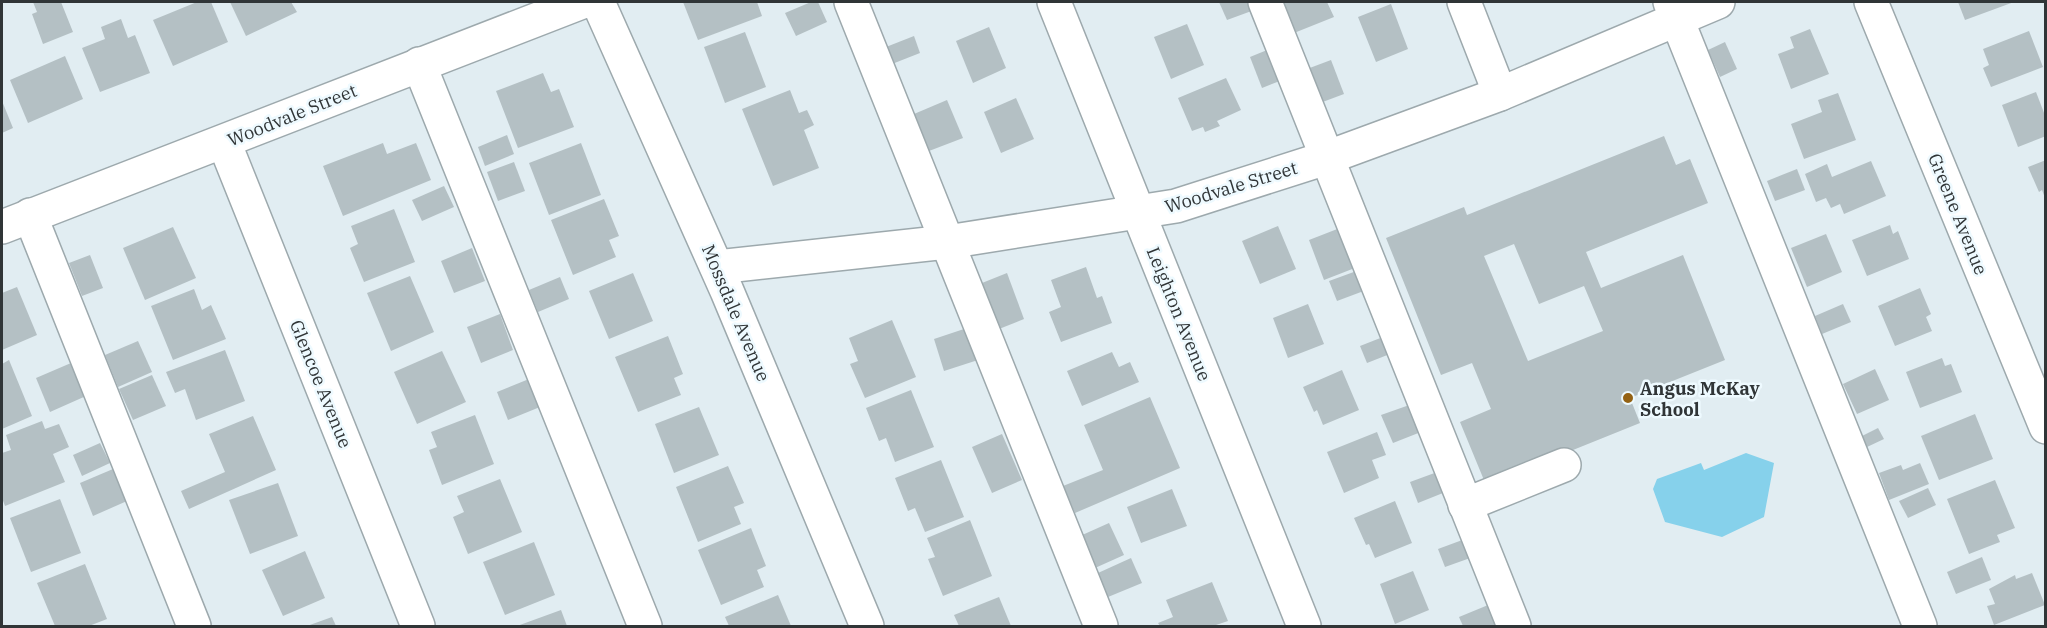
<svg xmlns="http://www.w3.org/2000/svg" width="2047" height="628" viewBox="0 0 2047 628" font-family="'IBM Plex Serif',serif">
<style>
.green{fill:#86d1eb}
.building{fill:#b4c0c4;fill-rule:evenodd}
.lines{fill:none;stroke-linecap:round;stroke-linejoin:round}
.minor-casing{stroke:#9da9ad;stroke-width:36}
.minor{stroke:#fff;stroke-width:33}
.poi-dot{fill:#946214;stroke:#eefaff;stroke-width:2}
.labels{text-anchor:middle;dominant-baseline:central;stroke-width:5;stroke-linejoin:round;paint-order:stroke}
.street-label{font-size:18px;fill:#303537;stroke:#eefaff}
.poi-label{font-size:18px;font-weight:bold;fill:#303537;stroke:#eefaff;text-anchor:start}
</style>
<rect width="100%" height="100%" fill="#e1edf2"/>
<path class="green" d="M1746 453 1774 463 1764 517 1722 537 1665 522 1653 489 1657 479 1701 463 1704 470Z"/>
<g class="building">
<path d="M33 2H61L73 32 43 44 32 14 37 12Z"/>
<path d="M197 2H211L228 42 173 66 153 20Z"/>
<path d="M230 2H291L297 12 246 36Z"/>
<path d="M683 2H757L762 16 698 40Z"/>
<path d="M811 2H818L827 22 796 36 785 13Z"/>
<path d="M1219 2H1254L1257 9 1227 20Z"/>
<path d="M1281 2H1327L1334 17 1294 33Z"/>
<path d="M1958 2H2014L1965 20Z"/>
<path d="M1391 4 1408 49 1376 62 1358 17Z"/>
<path d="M121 19 128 38 135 35 150 73 100 92 82 48 105 39 101 27Z"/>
<path d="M1187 24 1204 65 1171 79 1154 37Z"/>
<path d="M989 27 1006 68 973 83 956 41Z"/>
<path d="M1810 29 1829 74 1791 89 1778 54 1794 48 1790 37Z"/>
<path d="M2029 31 2043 67 1991 87 1983 68 1989 65 1983 49Z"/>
<path d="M745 32 766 87 725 103 704 47Z"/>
<path d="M914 36 920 53 892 64 886 47Z"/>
<path d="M1725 42 1737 69 1720 77 1708 50Z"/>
<path d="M1272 48 1285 79 1262 88 1250 57Z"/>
<path d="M65 56 83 99 28 123 10 80Z"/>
<path d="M1331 60 1344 94 1320 103 1307 69Z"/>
<path d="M543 73 551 92 559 89 574 127 518 148 496 91Z"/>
<path d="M1226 78 1241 110 1217 121 1220 126 1205 132 1203 127 1192 131 1178 98Z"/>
<path d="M790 90 799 113 807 110 814 125 804 130 819 168 773 186 742 109Z"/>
<path d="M2036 92 2046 118V136L2018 147 2002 105Z"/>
<path d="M1838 93 1856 140 1804 159 1791 124 1822 112 1818 100Z"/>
<path d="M1016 98 1034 139 1001 153 984 112Z"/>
<path d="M947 100 963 138 929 151 914 114Z"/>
<path d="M2 101 13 128 2 133Z"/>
<path d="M507 135 514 154 485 166 478 147Z"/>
<path d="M1664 136 1676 165 1690 159 1708 203 1586 252 1601 288 1683 255 1725 360 1630 398 1640 423 1486 485 1460 422 1491 409 1472 363 1441 375 1386 238 1464 207 1467 215ZM1514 244 1539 304 1584 286 1603 331 1528 361 1484 256Z"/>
<path d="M383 143 387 154 416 143 431 180 343 216 323 166Z"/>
<path d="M581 143 601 195 549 215 529 163Z"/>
<path d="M2046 160V198H2045L2042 190 2039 192 2028 167Z"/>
<path d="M1871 161 1886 196 1844 214 1840 204 1831 208 1826 198 1816 202 1805 174 1827 164 1832 177Z"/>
<path d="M514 162 525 191 498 201 487 172Z"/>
<path d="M1797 169 1805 190 1775 201 1767 181Z"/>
<path d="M444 186 454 207 422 221 412 200Z"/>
<path d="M604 199 619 236 609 240 616 257 573 275 551 220Z"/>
<path d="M394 209 415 262 364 282 350 248 358 244 351 226Z"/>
<path d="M1890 225 1893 234 1898 231 1909 259 1867 276 1852 240Z"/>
<path d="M1278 226 1296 269 1260 284 1242 241Z"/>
<path d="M1345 226 1360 266 1324 280 1309 240Z"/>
<path d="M173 227 196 278 145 300 123 248Z"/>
<path d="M1826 234 1842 272 1807 287 1791 248Z"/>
<path d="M472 248 485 281 454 293 441 261Z"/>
<path d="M90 255 103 288 82 296 69 263Z"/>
<path d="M1086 267 1097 298 1102 296 1112 323 1061 342 1049 312 1061 307 1051 280Z"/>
<path d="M1362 269 1369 289 1337 301 1329 281Z"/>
<path d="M633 273 653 321 609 339 589 291Z"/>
<path d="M1007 273 1024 319 999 329 982 283Z"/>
<path d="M410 276 434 332 391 351 367 293Z"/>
<path d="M560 277 569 299 538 312 529 290Z"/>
<path d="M17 287 37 335 2 350V293Z"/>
<path d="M1920 288 1931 314 1926 317 1932 331 1895 346 1878 306Z"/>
<path d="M194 289 202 310 211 305 226 339 173 360 151 306Z"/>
<path d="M1308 304 1324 344 1288 358 1273 318Z"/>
<path d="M1843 304 1851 322 1822 334 1815 316Z"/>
<path d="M500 314 513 350 481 363 467 327Z"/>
<path d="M892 320 916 377 865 398 850 364 858 361 849 338Z"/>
<path d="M967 328 978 360 944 371 934 339Z"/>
<path d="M1388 335 1395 352 1367 363 1360 346Z"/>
<path d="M668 336 683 374 674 378 681 395 638 412 615 357Z"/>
<path d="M138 341 152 372 118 387 105 355Z"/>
<path d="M225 350 245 401 196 420 185 389 175 393 166 372Z"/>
<path d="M442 351 466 402 417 424 394 372Z"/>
<path d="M1112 352 1119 367 1130 362 1139 382 1082 406 1067 371Z"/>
<path d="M1942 358 1945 366 1951 364 1962 392 1920 408 1906 372Z"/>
<path d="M9 360 32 416 2 429V364Z"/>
<path d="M71 363 86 396 50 412 36 378Z"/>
<path d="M1875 369 1889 400 1857 414 1843 384Z"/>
<path d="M1342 370 1359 410 1323 425 1317 410 1314 412 1303 387Z"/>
<path d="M152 375 166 406 133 420 119 389Z"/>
<path d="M529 379 540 407 508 420 497 392Z"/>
<path d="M911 390 934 447 895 462 886 438 879 441 866 408Z"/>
<path d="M1150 397 1180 468 1075 513 1063 486 1103 470 1084 425Z"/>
<path d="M1415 403 1426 430 1393 443 1381 415Z"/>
<path d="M699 407 719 455 674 473 655 424Z"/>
<path d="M1975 414 1993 459 1939 480 1921 436Z"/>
<path d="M475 415 494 464 442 485 429 450 437 447 431 432Z"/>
<path d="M253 416 276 470 189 509 181 491 225 472 209 434Z"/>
<path d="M42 421 45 429 59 424 69 447 53 454 65 482 5 506 2 498V453L11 450 6 435Z"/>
<path d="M1878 428 1884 439 1867 447 1862 436Z"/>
<path d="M1377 432 1386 455 1372 460 1379 478 1344 493 1327 452Z"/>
<path d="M1002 434 1022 480 992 493 972 447Z"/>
<path d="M100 443 110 463 82 476 73 455Z"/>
<path d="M941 460 964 517 925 532 915 508 908 511 895 478Z"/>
<path d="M1920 463 1929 484 1889 500 1879 473 1901 465 1903 470Z"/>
<path d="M728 466 744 503 734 507 741 524 698 542 676 487Z"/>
<path d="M113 469 127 501 93 516 80 483Z"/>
<path d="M1440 471 1448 491 1418 503 1410 482Z"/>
<path d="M500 479 522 532 468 554 453 517 464 512 457 496Z"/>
<path d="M1995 480 2015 528 1997 535 2000 542 1969 554 1947 499Z"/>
<path d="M278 483 298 536 250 554 229 500Z"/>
<path d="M1928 488 1936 505 1908 518 1899 501Z"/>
<path d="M1172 489 1187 526 1141 543 1127 507Z"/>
<path d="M60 499 81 553 31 572 10 518Z"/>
<path d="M1395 501 1412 543 1375 558 1369 544 1366 545 1354 518Z"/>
<path d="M970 520 992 576 943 596 928 559 935 557 927 538Z"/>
<path d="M1109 523 1124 555 1095 568 1080 536Z"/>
<path d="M751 528 766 566 757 570 764 587 721 605 698 550Z"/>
<path d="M1465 539 1473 557 1445 567 1438 549Z"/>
<path d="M534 542 555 595 505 615 483 562Z"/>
<path d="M305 551 325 598 283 616 262 570Z"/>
<path d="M1982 557 1991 580 1956 594 1947 572Z"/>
<path d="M1131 558 1142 583 1108 597 1098 573Z"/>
<path d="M85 564 107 619 89 626H55L37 583Z"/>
<path d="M1413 571 1429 610 1395 624 1380 584Z"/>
<path d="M2032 573 2045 605 1994 625 1987 606 1995 604 1989 589 2015 575 2016 579Z"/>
<path d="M1212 582 1228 621 1213 626H1160L1158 623 1173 617 1166 600Z"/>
<path d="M778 595 791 626H729L725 617Z"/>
<path d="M999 597 1011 626H959L954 615Z"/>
<path d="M1493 603 1502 626H1463L1459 617Z"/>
<path d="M561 610 567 626H517Z"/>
<path d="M332 617 336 626H307Z"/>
</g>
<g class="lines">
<defs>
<g id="minor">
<path d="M598 2 727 291 867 626"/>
<path d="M851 2 1101 626"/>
<path d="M1054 2 1304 626"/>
<path d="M1265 2 1514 626"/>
<path d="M1464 2 1500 94"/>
<path d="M1670 2 1920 626"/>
<path d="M1871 2 2046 427"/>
<path d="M419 64 645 626"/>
<path d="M224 142 418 626"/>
<path d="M30 215 194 626"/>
<path d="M2 227 582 2"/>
<path d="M717 267 947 242 1176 206 1326 158 1500 94 1718 2"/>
<path d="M1465 505 1564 465"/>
</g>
</defs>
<use href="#minor" class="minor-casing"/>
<use href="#minor" class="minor"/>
</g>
<circle class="poi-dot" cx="1628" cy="398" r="6"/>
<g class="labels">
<g class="street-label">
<text transform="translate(292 115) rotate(-22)">Woodvale Street</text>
<text transform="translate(1231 187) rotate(-17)">Woodvale Street</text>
<text transform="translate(1958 214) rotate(68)">Greene Avenue</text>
<text transform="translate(736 313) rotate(67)">Mossdale Avenue</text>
<text transform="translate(1179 314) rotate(68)">Leighton Avenue</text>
<text transform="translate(321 384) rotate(68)">Glencoe Avenue</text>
</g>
<g class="poi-label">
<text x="1640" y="388">Angus McKay<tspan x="1640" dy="21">School</tspan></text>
</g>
</g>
<rect width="2047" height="628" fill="none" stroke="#303537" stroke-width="6"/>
</svg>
